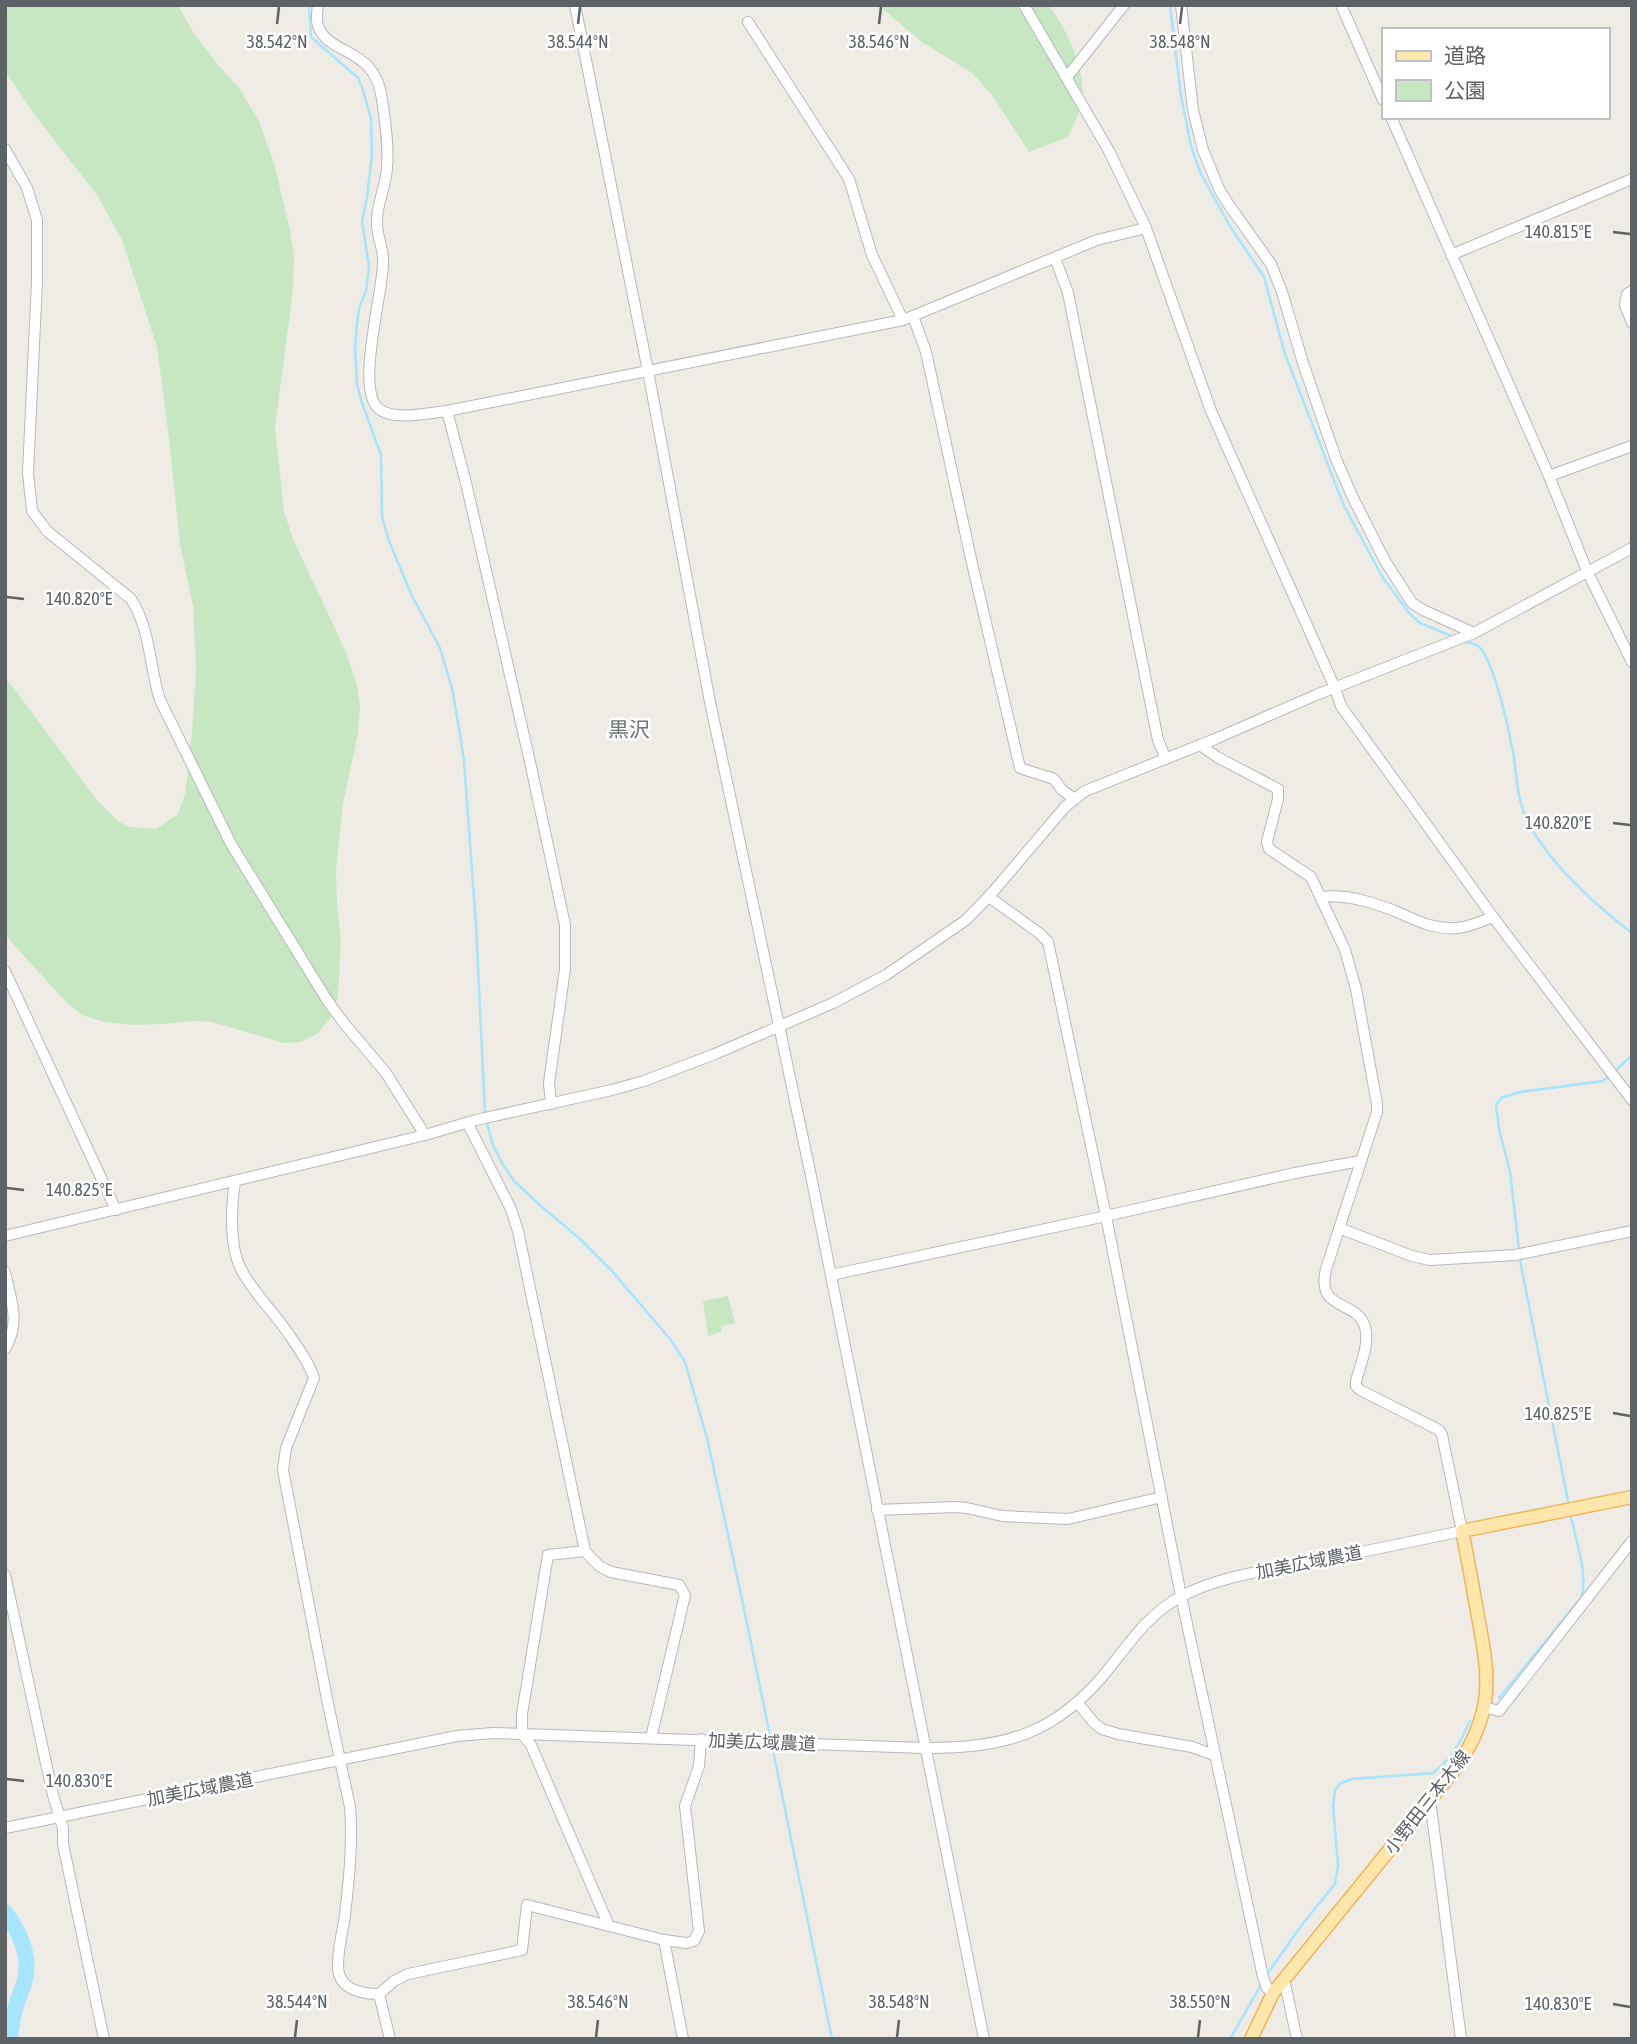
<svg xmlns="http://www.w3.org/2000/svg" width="1637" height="2044" viewBox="0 0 1637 2044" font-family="'Asap Condensed','Noto Sans JP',sans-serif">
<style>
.green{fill:#c7e7c2}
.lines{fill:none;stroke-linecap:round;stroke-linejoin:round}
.stream{stroke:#a6e4ff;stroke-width:2.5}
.river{stroke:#a6e4ff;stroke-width:16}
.minor-casing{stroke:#b6b9bc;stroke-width:12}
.major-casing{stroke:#f1b35d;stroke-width:15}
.minor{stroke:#fff;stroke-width:10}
.major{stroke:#ffe6ab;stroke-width:12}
.ticks{fill:none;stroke:#5d6266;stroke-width:2.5}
.labels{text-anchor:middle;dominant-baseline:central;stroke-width:5;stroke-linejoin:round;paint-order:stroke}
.street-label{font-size:18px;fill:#5d6266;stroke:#fff}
.quarter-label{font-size:21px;fill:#6e7478;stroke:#fff}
.ticks-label{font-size:18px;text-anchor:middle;fill:#5d6266;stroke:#fff;stroke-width:5;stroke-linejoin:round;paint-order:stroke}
</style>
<rect width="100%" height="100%" fill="#efece5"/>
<g class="green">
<path d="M10 5H178L194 34 219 66 239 88 259 121 274 163 289 226 294 255 293 290 275 427 284 511 293 539 346 652 357 685 360 706 358 734 343 803 336 870 337 904 341 941 338 997 330 1019 317 1034 300 1042 284 1043 212 1022 192 1021 163 1024 134 1025 104 1022 82 1015 65 1001 5 935V679L13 687 96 799 119 822 131 827 156 829 178 814 185 794 192 732 196 670 193 606 180 544 169 439 157 347 122 240 97 195 37 118 5 71V13Z"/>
<path d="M878 5H1048C1067 27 1089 77 1081 106 1078 117 1072 127 1068 137L1029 152 992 95 972 73 922 42Z"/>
<path d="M728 1296 735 1323 721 1326V1332L708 1336 703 1301Z"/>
</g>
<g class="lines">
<g class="stream">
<path d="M309 5 311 37 358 78 363 90 371 119 372 155 367 197 362 221 369 267 366 291 359 308 357 324 355 349 357 384 361 400 381 455 382 517 389 541 411 594 440 648 452 688 459 728 464 761 476 926 485 1113"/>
<path d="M1170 5 1181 96 1191 146 1200 172 1231 228 1264 277 1285 354 1344 506 1383 578 1410 614 1420 623 1454 637"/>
<path d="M1463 641C1468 643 1474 643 1478 646 1494 659 1509 730 1513 752 1517 773 1516 795 1525 815 1543 858 1595 905 1632 933"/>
<path d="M1614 1072 1632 1055"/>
<path d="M486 1120 493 1145 502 1163 514 1181 541 1206 579 1238 612 1271 670 1339 685 1362 707 1438 743 1604 832 2039"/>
<path d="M1569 1506 1521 1266 1510 1172 1499 1129 1496 1105 1501 1098 1520 1092 1603 1081 1609 1076"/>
<path d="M1499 1698 1581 1598C1589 1577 1575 1536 1570 1513"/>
<path d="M1265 1977 1304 1922 1335 1884 1338 1865 1333 1807 1335 1790 1341 1783 1352 1779 1433 1773C1451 1760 1461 1741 1470 1721"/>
<path d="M1230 2039 1262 1983"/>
</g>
<path class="river" d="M5 1912C18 1929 29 1952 26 1974 25 1985 19 1995 16 2006 13 2016 11 2028 10 2039"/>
<defs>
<g id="minor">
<path d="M318 5C317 12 316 20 318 26 330 57 375 46 382 99 385 121 389 146 387 168 386 187 377 202 377 221 376 235 384 248 383 263 383 293 355 390 379 409 394 421 430 413 447 411L903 320 1097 240 1146 228"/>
<path d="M575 5 648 371 710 702 811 1176 984 2039"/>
<path d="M1024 5 1109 151 1146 228 1211 411 1335 688 1341 706 1493 917 1632 1100"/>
<path d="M1181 5 1193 110 1203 150 1219 189 1229 205 1271 264 1282 292 1303 363 1336 459 1353 498 1385 561 1412 603 1423 610 1474 633"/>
<path d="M1341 5 1383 100"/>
<path d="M748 22 849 179 872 255 903 320"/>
<path d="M1067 77 1124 5"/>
<path d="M1391 117 1549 476 1587 571 1632 662"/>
<path d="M5 149 27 188 37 220V281L28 473 32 511 47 531 131 599C151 630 149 666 160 700L231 844 327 1000 343 1022 386 1073 425 1135"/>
<path d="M1451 255 1632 179"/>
<path d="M1055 258 1068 293 1158 740 1166 759"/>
<path d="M1632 291 1627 294 1625 305 1632 323"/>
<path d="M913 316 926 352 971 559 1020 768 1054 779 1062 790 1075 799"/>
<path d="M447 411 466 483 530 762 565 925V969L549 1083 551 1104"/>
<path d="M1549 476 1632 446"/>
<path d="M989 897 1039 933 1048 942 1106 1216 1181 1596 1263 1977 1267 1988 1273 1993"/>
<path d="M1321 897C1347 894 1371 902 1395 911 1416 920 1433 930 1457 928 1470 927 1481 921 1493 917"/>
<path d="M5 971 116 1210"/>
<path d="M468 1124 511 1209 518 1231 585 1551 599 1566 611 1572 679 1585 685 1595 651 1738"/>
<path d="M235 1181C231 1207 229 1248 242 1271 254 1294 276 1314 290 1336 299 1349 309 1363 314 1378L286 1448 283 1470 327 1699 350 1807C353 1842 349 1880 345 1915 343 1931 335 1959 339 1974 344 1991 365 1994 379 1994L394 1981 408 1974 522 1950 527 1905 664 1940 686 1943 694 1941 699 1931 685 1806 699 1766 701 1739"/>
<path d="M1339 1228 1412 1256 1430 1260 1515 1255 1632 1231"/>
<path d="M5 1236 425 1135 476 1120 612 1090 644 1081 715 1054 833 1003 886 975 966 920 992 893 1065 807 1085 791 1215 739 1316 695 1474 633 1632 548"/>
<path d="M5 1272C11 1301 21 1322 5 1349"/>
<path d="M831 1275 1106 1216 1295 1173 1360 1161"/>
<path d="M877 1510 955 1507 967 1508 1002 1516 1068 1519 1162 1497"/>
<path d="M585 1551 548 1555 522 1714V1734L531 1745 609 1926"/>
<path d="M5 1575 53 1795 63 1828V1844L104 2039"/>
<path d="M1077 1702 1094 1723 1102 1729 1118 1734 1192 1747 1214 1755"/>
<path d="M1484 1707 1499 1711 1632 1541"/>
<path d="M1430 1800 1461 2039"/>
<path d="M5 1828 457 1736 493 1733 522 1734 924 1748C1007 1748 1058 1734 1111 1666 1132 1639 1151 1612 1182 1596 1220 1576 1264 1571 1306 1563 1358 1553 1410 1542 1462 1531L1442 1435 1439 1430 1360 1390 1356 1386V1381C1360 1366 1370 1343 1365 1327 1356 1298 1316 1313 1326 1269L1377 1112V1104L1356 989 1345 950 1311 877 1269 849 1267 842 1278 799V789L1217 757 1200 745"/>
<path d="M664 1940 683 2039"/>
<path d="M1284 1979 1297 2039"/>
<path d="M379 1994 390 2039"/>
</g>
<path id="major" d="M1251 2039 1273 1993 1456 1768C1494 1713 1490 1679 1478 1617 1473 1588 1468 1559 1462 1531L1632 1497"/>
</defs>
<use href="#minor" class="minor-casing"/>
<use href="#major" class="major-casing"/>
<use href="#minor" class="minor"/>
<use href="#major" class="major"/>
</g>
<path class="ticks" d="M277 24 279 7M578 24 580 7M879 24 881 7M1180 24 1182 7M1613 232 1630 234M7 597 24 599M1613 823 1630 825M7 1188 24 1190M1613 1413 1630 1416M7 1779 24 1781M1613 2004 1630 2007M295 2037 297 2020M596 2037 598 2020M897 2037 899 2020M1198 2037 1200 2020"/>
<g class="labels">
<g class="street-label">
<text transform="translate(1309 1562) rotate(-11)">加美広域農道</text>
<text transform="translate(762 1742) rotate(2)">加美広域農道</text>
<text transform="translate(200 1789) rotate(-11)">加美広域農道</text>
<text transform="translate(1427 1802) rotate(-52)">小野田三本木線</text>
</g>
<g class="quarter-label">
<text x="629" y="729">黒沢</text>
</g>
</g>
<g class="ticks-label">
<text x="277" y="48">38.542°N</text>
<text x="578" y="48">38.544°N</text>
<text x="879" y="48">38.546°N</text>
<text x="1180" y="48">38.548°N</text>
<text x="1558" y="238">140.815°E</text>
<text x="79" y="605">140.820°E</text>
<text x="1558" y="829">140.820°E</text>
<text x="79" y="1196">140.825°E</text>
<text x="1558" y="1420">140.825°E</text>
<text x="79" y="1787">140.830°E</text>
<text x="297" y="2008">38.544°N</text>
<text x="598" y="2008">38.546°N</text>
<text x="899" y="2008">38.548°N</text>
<text x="1200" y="2008">38.550°N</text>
<text x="1558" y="2010">140.830°E</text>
</g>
<rect width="1637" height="2044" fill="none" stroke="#5d6266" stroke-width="14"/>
<rect x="1382" y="28" width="228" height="91" fill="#ffffff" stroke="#bec0c2" stroke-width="2"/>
<rect x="1396" y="51" width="35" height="10" fill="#ffe6ab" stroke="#bec0c2" stroke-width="2"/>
<text x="1444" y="63" font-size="21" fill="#5d6266">道路</text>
<rect x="1396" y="80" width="35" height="21" fill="#c7e7c2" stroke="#bec0c2" stroke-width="2"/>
<text x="1444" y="98" font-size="21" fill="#5d6266">公園</text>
</svg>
